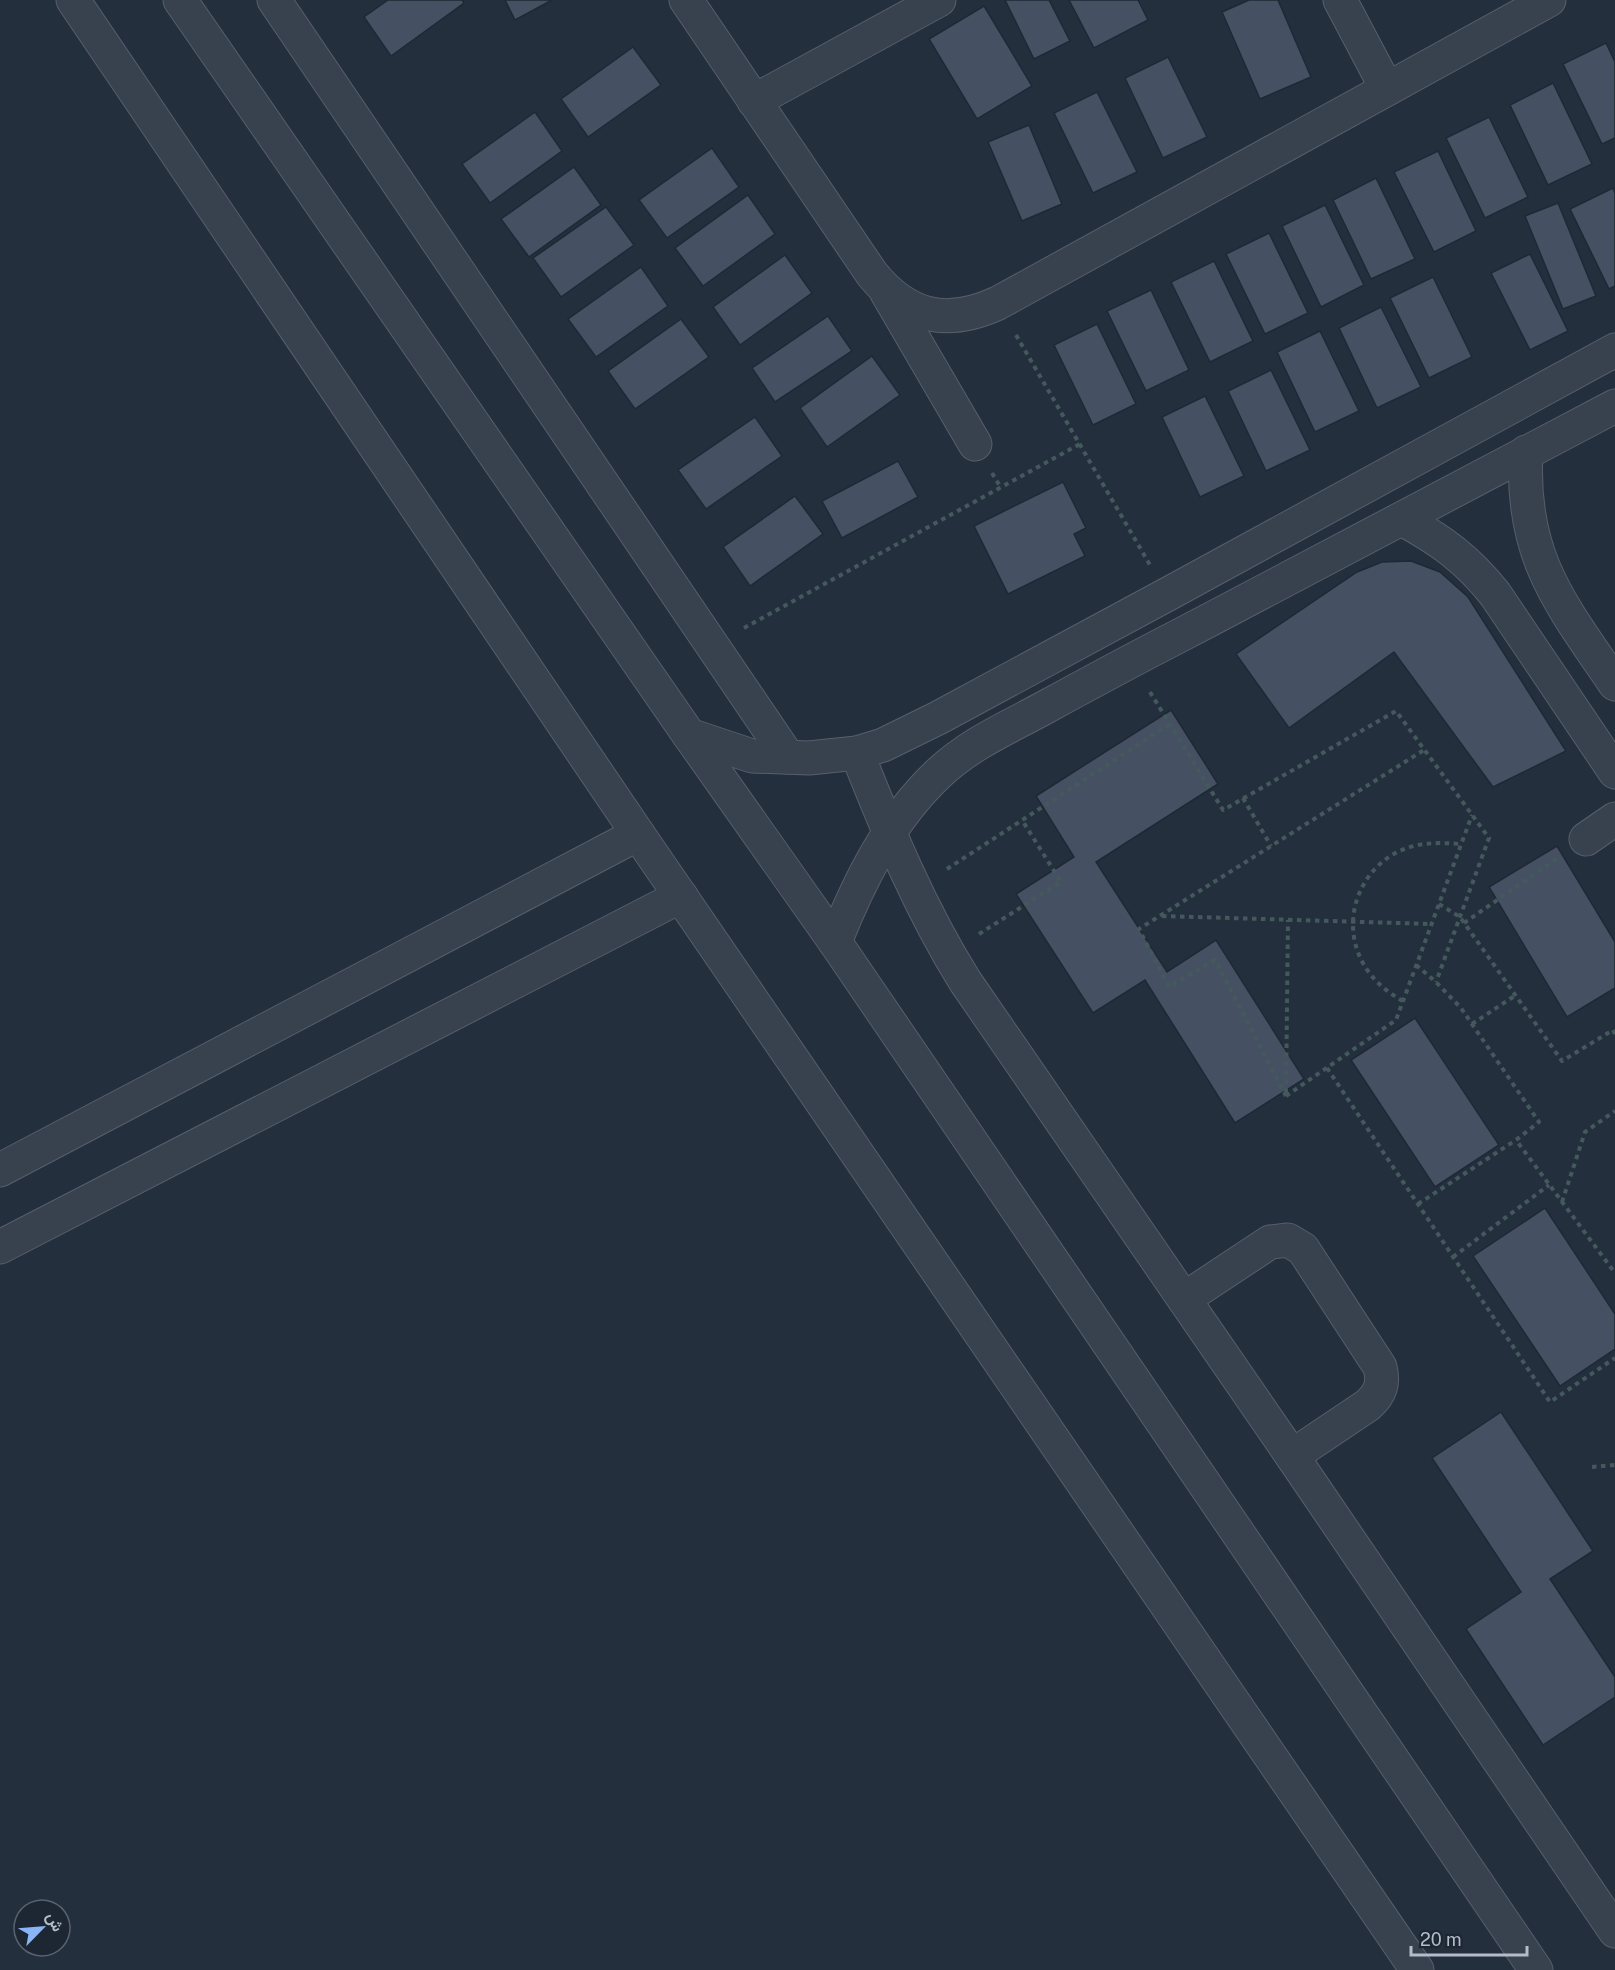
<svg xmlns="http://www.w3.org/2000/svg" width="1615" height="1970" viewBox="0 0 1615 1970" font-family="'Public Sans',Vazirmatn,sans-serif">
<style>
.building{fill:#455162;stroke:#1f2835;stroke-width:1.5}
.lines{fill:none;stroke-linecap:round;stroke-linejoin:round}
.minor-casing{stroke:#565f6c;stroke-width:35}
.path{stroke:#44595c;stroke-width:4;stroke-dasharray:4.5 4.5;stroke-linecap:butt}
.minor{stroke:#38414e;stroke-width:33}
</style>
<rect width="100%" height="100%" fill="#242f3e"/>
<g class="building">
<path d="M388 0H462L464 3 391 56 364 17Z"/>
<path d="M505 0H552L515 20Z"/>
<path d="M1005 0H1049L1070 41 1034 59Z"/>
<path d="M1069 0H1138L1148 20 1094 48Z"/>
<path d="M1249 0H1278L1311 77 1260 99 1222 12Z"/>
<path d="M984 6 1032 86 977 119 929 39Z"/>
<path d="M1606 43 1615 62V138L1602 144 1563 64Z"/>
<path d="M633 47 661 85 588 137 561 99Z"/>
<path d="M1168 57 1207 137 1163 158 1125 78Z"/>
<path d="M1553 83 1592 164 1548 185 1510 105Z"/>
<path d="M1097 92 1137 172 1093 193 1054 113Z"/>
<path d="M535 112 562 151 490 203 462 164Z"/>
<path d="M1489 117 1528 197 1485 218 1446 138Z"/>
<path d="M1029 125 1062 204 1022 221 988 142Z"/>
<path d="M712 148 739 187 667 238 639 200Z"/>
<path d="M1438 151 1476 231 1434 252 1394 172Z"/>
<path d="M574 167 601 205 529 257 501 219Z"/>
<path d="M1376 178 1415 259 1371 279 1333 200Z"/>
<path d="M1613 188 1615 193V286L1609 289 1570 209Z"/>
<path d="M748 195 775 234 703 286 675 248Z"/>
<path d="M1558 203 1596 296 1563 309 1525 216Z"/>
<path d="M1325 205 1364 285 1321 307 1282 226Z"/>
<path d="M606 207 634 245 561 297 533 258Z"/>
<path d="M1269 233 1308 313 1265 334 1226 254Z"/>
<path d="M1530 254 1568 331 1530 350 1491 273Z"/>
<path d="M785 255 812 293 740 345 713 307Z"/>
<path d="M1214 261 1253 341 1210 362 1171 282Z"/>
<path d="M641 267 668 306 596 357 568 319Z"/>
<path d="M1433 277 1472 357 1429 378 1390 298Z"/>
<path d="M1151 290 1189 370 1146 391 1107 311Z"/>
<path d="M1381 307 1421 387 1377 408 1339 328Z"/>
<path d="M828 316 852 351 775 402 752 368Z"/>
<path d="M681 319 709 357 635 409 608 371Z"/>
<path d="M1097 324 1136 404 1093 425 1054 345Z"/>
<path d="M1320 331 1359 411 1315 432 1277 352Z"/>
<path d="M872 356 900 395 827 447 800 408Z"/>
<path d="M1271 370 1310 450 1266 471 1228 391Z"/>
<path d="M1205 396 1244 476 1200 497 1162 417Z"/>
<path d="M755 417 782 456 706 509 678 470Z"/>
<path d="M898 461 918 497 842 538 822 501Z"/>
<path d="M1063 482 1086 528 1074 534 1085 556 1008 594 974 526Z"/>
<path d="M795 496 823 534 750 586 723 547Z"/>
<path d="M1411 561 1440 572 1468 597 1566 751 1493 787 1394 652 1289 728 1236 654 1357 572 1382 562Z"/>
<path d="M1171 710 1218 784 1096 862 1167 972 1216 940 1304 1079 1235 1123 1145 980 1093 1013 1016 894 1074 857 1036 796Z"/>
<path d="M1557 846 1615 942V988L1567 1017 1489 887Z"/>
<path d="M1415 1018 1499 1145 1435 1187 1351 1060Z"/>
<path d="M1545 1208 1615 1314V1349L1560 1386 1473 1256Z"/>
<path d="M1501 1412 1593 1551 1550 1579 1615 1677V1697L1543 1745 1466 1629 1521 1592 1432 1458Z"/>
</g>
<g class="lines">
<defs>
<g id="minor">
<path d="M73 0 638 834 1417 1970"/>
<path d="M180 0 689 735 835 942 1536 1970"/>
<path d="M274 0 788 757"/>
<path d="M686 0 872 274C907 317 946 327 998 303L1549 0"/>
<path d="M1340 0 1387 89"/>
<path d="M754 101 939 0"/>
<path d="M887 293 975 444"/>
<path d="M1526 452C1520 556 1560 603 1615 684"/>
<path d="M1402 519C1441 540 1467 559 1495 594L1615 772"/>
<path d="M689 735 752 756 809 758 857 753 883 745 938 718 1168 594 1615 350"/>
<path d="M857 753C888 831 920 909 965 981L1292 1456 1615 1931"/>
<path d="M1586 839 1615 819"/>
<path d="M835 942C859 881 890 819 939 773 970 744 1005 729 1042 709 1086 685 1130 661 1175 638 1322 561 1468 482 1615 406"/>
<path d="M0 1170 638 834"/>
<path d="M0 1247 681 896"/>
<path d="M1184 1299 1270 1242 1288 1240 1303 1249 1380 1367C1384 1383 1381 1393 1368 1405L1292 1456"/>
</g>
</defs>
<use href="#minor" class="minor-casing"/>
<g class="path">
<path d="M1016 335 1150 565"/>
<path d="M992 473 1001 488"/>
<path d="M744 628 1080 444"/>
<path d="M1150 692 1223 810 1396 711 1489 838 1436 982"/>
<path d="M1243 798 1271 846"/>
<path d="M947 869 1170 724"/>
<path d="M1439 904 1460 917 1562 1061 1613 1030 1615 1034"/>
<path d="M1162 916 1431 924"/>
<path d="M1464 923 1558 858"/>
<path d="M979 934 1061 882 1022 820"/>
<path d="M1416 965 1436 982 1461 1008 1539 1122 1516 1140 1615 1273"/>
<path d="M1403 1001C1389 993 1378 985 1368 971 1335 925 1359 860 1414 846 1430 842 1445 843 1460 844"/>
<path d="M1472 1024 1516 995"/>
<path d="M1327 1068 1550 1402 1615 1358"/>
<path d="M1286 1093 1288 920"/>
<path d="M1286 1096 1215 960 1169 987 1139 929 1424 750"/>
<path d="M1286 1096 1396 1020 1472 815"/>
<path d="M1562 1202 1585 1132 1615 1111"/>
<path d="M1418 1204 1516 1140"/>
<path d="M1453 1257 1549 1185"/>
<path d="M1592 1467 1615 1465"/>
</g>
<use href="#minor" class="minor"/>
</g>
<g transform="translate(42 1928) rotate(65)"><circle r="28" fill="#1d2633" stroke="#59626f" stroke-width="1.5"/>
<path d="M0-4.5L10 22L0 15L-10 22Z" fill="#8ab4f8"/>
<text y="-9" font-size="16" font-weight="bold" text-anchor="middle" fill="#b4bcc9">ش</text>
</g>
<path d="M1411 1946v9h116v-9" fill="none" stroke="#b4bcc9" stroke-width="3"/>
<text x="1420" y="1946" font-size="18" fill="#b4bcc9" stroke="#1d2633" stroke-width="4.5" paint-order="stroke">20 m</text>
</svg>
